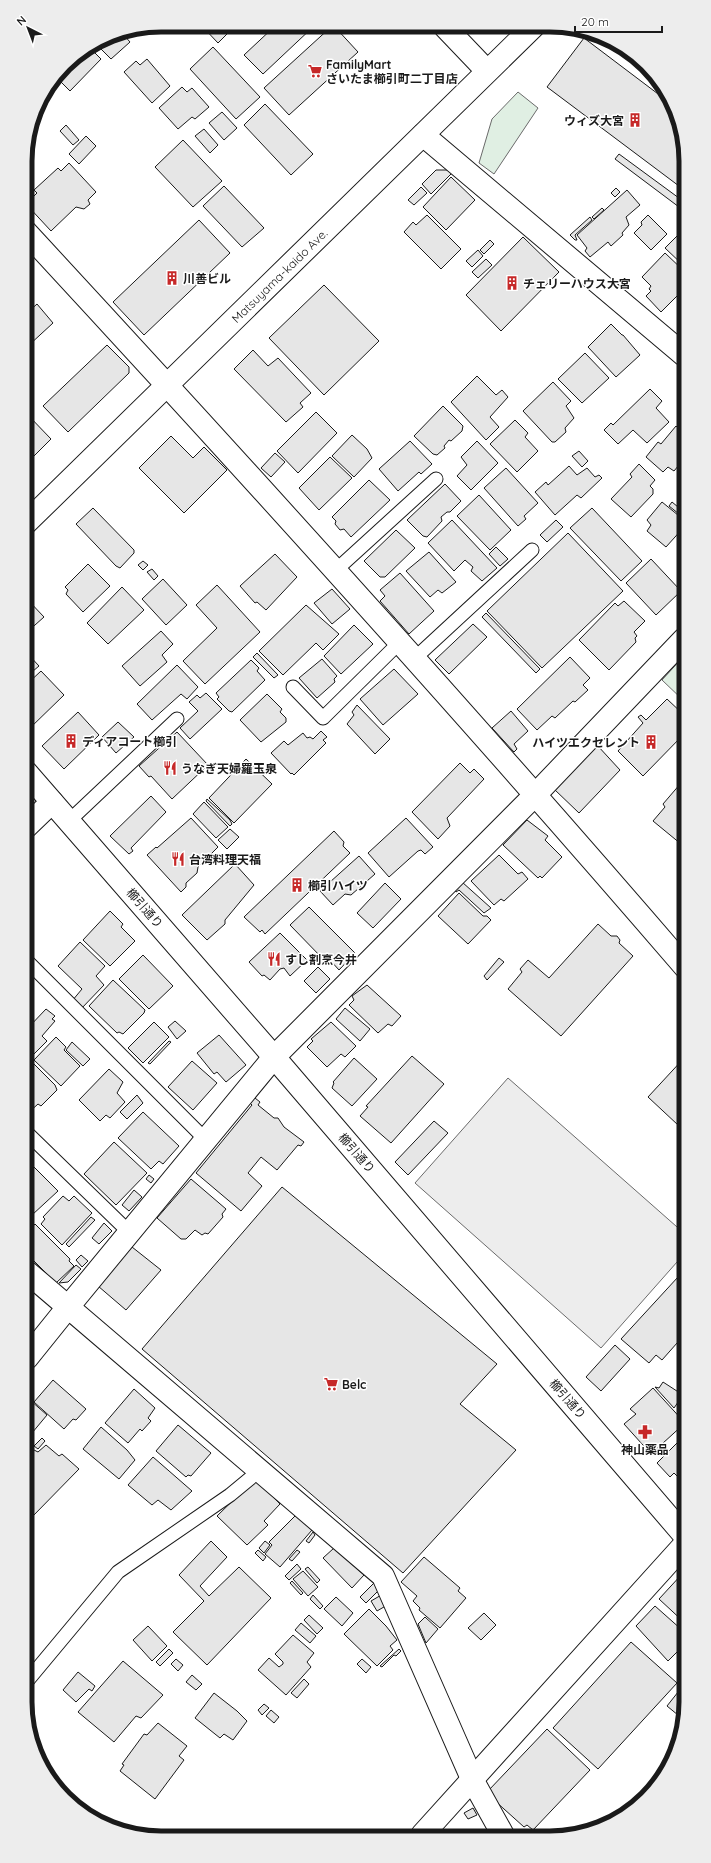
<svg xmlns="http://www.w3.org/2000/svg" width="711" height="1863" viewBox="0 0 711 1863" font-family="Quicksand,'Noto Sans JP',sans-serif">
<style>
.green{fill:#e0efe3;stroke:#6a6a6a}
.parking{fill:#ededed;stroke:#6a6a6a}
.building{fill:#e6e6e6;stroke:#1a1a1a}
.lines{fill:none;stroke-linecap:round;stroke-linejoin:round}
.lane-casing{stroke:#1a1a1a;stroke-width:15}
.street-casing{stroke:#1a1a1a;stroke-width:24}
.secondary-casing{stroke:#1a1a1a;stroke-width:24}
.lane{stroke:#fff;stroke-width:13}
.street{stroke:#fff;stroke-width:22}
.secondary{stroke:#fff;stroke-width:22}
.labels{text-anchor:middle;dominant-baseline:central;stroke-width:3;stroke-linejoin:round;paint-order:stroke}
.poi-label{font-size:12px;font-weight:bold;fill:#1a1a1a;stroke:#fff;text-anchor:start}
.street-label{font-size:12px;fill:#1a1a1a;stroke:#fff}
.rim{fill:none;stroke:#1a1a1a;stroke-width:5}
</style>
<rect width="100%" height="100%" fill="#fff"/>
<g class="green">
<path d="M518 92 538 108 494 174 479 163 492 119Z"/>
<path d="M684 656V701L662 680Z"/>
</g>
<path class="parking" d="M508 1078 685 1234V1253L601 1348 415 1183Z"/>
<g class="building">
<path d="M201 25H236L218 43Z"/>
<path d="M275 26H314L263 74 244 55Z"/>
<path d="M332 26H334L358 52 289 115 264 88Z"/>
<path d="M122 33 130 42 111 59 96 44 109 35Z"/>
<path d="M584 38 674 106 683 135V189L547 87Z"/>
<path d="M213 47 260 97 236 119 190 69Z"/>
<path d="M90 48 101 59 70 91 57 78 71 59Z"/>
<path d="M147 59 170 86 152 103 124 72 136 61 140 65Z"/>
<path d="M182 87 187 92 192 88 209 107 195 119 192 117 178 129 159 108Z"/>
<path d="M265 104 313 154 291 175 244 125Z"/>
<path d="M222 112 237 128 224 140 209 123Z"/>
<path d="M66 125 79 140 73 145 60 131Z"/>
<path d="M204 129 218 145 210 153 195 136Z"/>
<path d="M86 136 96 146 79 164 69 154Z"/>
<path d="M183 140 222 181 193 207 155 167Z"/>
<path d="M619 154 683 201V210L615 159Z"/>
<path d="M69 163 96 192 88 200 90 204 84 209 76 207 51 231 26 204 37 193 34 190 58 168 61 171Z"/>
<path d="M436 170H448L452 173 431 194 422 184Z"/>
<path d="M451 177 475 200 446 230 423 207Z"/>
<path d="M224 186 264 228 242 247 203 206Z"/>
<path d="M421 187 427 193 414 205 408 200Z"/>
<path d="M616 188 620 192 615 197 611 193Z"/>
<path d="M627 190 640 205 626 217 629 225 622 233 623 235 611 246 608 242 590 257 585 251 587 248 577 235Z"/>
<path d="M602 208 604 210 594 219 592 217Z"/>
<path d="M427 215 461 249 441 269 404 232 413 222 416 225Z"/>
<path d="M648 215 667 234 651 250 634 233 642 225 641 222Z"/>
<path d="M590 217 592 220 575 235 577 240H575L570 235Z"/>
<path d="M199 220 230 253 144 335 113 302Z"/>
<path d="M681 232 683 234 684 266 665 248Z"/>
<path d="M523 237 559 272 501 331 466 295Z"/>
<path d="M490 240 494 244 484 254 480 250Z"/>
<path d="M478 250 483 256 472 267 466 261Z"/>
<path d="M665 253 684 271V289L661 312 646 296 651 291 649 289 651 286 642 277Z"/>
<path d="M486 259 492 265 478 278 472 272Z"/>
<path d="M324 285 379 341 324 395 269 338Z"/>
<path d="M37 304 53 323 28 346 26 342V312L27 313Z"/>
<path d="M684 323V337L677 330Z"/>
<path d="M611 324 622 335H623L640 355 616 377 588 347Z"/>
<path d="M107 345 129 367V373L68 432 43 406Z"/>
<path d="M253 350 268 366 278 358 311 393 300 403 303 407 286 422 234 369Z"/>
<path d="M585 353 609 378 582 403 558 379Z"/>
<path d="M477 376 496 395 502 390 508 397 490 417 499 427 486 440 451 402Z"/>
<path d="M553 382 571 401 566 406 574 418 565 428 566 432 555 442H552L523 411Z"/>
<path d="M650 389 662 401 656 408 669 422 647 443 633 430 618 444 604 430 611 423 613 425Z"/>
<path d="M443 406 463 426 462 431 451 441 449 440 444 446 445 448 437 455 433 454 414 436Z"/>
<path d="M316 412 337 433 298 473 277 451Z"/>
<path d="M26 413 51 439 27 463 26 461Z"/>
<path d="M515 420 528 433 525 437 538 451 517 472 490 444Z"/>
<path d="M676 426 684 433V459L674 471 668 467 663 472 646 457 658 442 661 444Z"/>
<path d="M352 435 367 449 372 458 354 477 332 456Z"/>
<path d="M171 436 193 458 204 447 227 470 184 513 139 468Z"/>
<path d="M410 441 432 464 421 474 419 472 398 491 379 469Z"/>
<path d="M477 441 498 463 471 490 457 476 467 465 461 457Z"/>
<path d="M579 451 588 461 582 467 572 456Z"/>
<path d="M275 453 285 462 271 477 261 468Z"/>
<path d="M330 457 352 478 319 510 299 488Z"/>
<path d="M639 464 655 480 650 486 653 489V494L631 517 611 499 632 477 630 474Z"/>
<path d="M569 466 577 475 587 468 595 477 599 475 602 478 581 498 577 495 555 515 535 492 546 482 548 485Z"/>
<path d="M506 468 538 503 524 516 526 519 518 526 484 488Z"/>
<path d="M369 480 390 500 351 537 344 529 340 530 335 524 336 521 332 517Z"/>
<path d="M445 484 461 501 450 512H447L441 517 442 521 427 537 423 536 407 520Z"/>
<path d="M479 495 511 530 490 550 457 516Z"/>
<path d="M662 502 684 520V527L666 547 647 531 651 525 647 520Z"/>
<path d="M672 502 684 512V518L669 506Z"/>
<path d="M93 508 134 550V553L120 568 116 566 76 524Z"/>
<path d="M592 508 642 561 621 581 570 528Z"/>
<path d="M452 520 497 568 482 581 471 571 473 567 465 560 454 571 428 543Z"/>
<path d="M556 520 563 527 547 542 540 535Z"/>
<path d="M396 530 415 548 385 577H380L364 561Z"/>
<path d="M568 533 623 591 542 668 487 611Z"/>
<path d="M496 547 508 559 500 566 489 554Z"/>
<path d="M429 552 456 582 442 593 438 590 430 597 406 571Z"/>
<path d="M684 553V563L679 559Z"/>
<path d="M275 554 297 577 266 610 257 602 255 603 240 586Z"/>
<path d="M651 559 681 591 656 615 626 583Z"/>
<path d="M143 561 148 565 143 570 138 565Z"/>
<path d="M88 564 110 586 83 612 66 594 68 590 65 587Z"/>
<path d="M152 569 158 576 154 580 147 572Z"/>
<path d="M400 573 434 611 409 634 380 601 385 596 380 590Z"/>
<path d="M163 579 187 605 166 625 142 599Z"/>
<path d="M217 585 260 632 205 684 183 661 217 628 196 605Z"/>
<path d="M122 587 144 610 108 644 87 623Z"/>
<path d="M332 589 350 609 332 624 314 603Z"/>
<path d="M26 598 44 617 26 633Z"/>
<path d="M624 601 645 621 634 632 637 636 635 638 636 642 609 670 579 640 615 603 618 606Z"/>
<path d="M306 605 339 634 323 650 316 643 283 675 259 651Z"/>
<path d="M486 613 540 669 536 673 482 617Z"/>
<path d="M473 624 487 637 449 674 435 660Z"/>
<path d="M354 625 373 644 341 674 324 656Z"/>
<path d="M161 631 173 644 162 655 167 662 140 686 122 666Z"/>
<path d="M26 652 39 666 26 677Z"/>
<path d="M257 653 278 675 274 678 253 657Z"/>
<path d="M570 657 590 678 583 685 588 690 575 702 573 701 555 718 552 716 537 730 517 709Z"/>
<path d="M322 659 337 676 334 679 335 682 317 698 299 678Z"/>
<path d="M251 660 259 668 257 671 265 680 232 712 229 711 217 699 219 697 216 693Z"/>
<path d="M177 665 198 687 187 699 181 694 152 720 137 704Z"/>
<path d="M394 669 418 694 383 725 360 699Z"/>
<path d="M41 671 64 695 29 729 26 726V685Z"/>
<path d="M206 693 222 709 190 739 180 728 198 711 189 702 197 695 200 698Z"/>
<path d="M267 694 282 709 280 712 286 718V722L261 742 240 720Z"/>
<path d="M667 699 684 715V734L643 776 618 751 643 723 638 717 641 715 646 720Z"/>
<path d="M357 705 390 739 375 754 347 724 354 715 352 712Z"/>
<path d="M511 711 528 731 514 744 517 749 514 752 492 728Z"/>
<path d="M78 712 99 735 64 769 42 746Z"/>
<path d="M118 722 134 737 116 753 102 737Z"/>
<path d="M321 731 327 737 323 740 326 743 294 775 292 773 291 774 271 753 284 741 288 745 303 733 307 738 310 737 313 739Z"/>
<path d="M177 732 208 765 172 799 151 776 149 777 139 766Z"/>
<path d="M597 745 620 770 579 813 554 789Z"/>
<path d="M246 759 272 784 234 823 209 798Z"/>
<path d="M460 763 470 773 474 769 484 779 447 818 450 826 438 839 412 812Z"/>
<path d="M681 783 684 786V840L681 844 653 821 665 807 663 804Z"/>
<path d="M151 796 166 812 131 848 133 851 129 854 110 836Z"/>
<path d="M207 799 230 820 232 824 230 826 206 801Z"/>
<path d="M204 802 228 827 216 838 193 814Z"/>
<path d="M191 818 218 847 198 867 197 873 186 883V887L181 892 147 855 156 847 157 848Z"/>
<path d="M406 818 433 847 425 854 421 850 418 851 389 877 368 853Z"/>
<path d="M527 820 548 836 545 840 562 857 542 878 540 876 538 878 503 845Z"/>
<path d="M230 829 239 837 227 849 218 840Z"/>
<path d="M334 831 344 842 343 846 350 853 265 934 262 930 260 932 244 917Z"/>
<path d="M499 855 518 874 522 872 528 879 504 901 501 899 494 905 471 881Z"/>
<path d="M359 856 375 874 351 895 345 894 333 905 320 891Z"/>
<path d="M235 864 254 885 225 920V924L207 940 182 915Z"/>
<path d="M462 882 491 908 484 913 459 890 456 892 455 890Z"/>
<path d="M385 883 401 899 373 928 357 913Z"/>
<path d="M459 893 483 916H487L491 920 468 944 438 916Z"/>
<path d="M309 907 355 953 339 970 330 960H324L290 925Z"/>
<path d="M110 911 123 924 121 927 135 941 110 966 83 940Z"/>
<path d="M598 924 611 936H617L620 940 619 943 633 956 561 1036 508 989 522 972 520 969 528 960 549 978Z"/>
<path d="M280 933 307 960 290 976 284 968 280 969 270 980 264 975 262 976 249 962Z"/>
<path d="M80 942 105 966 96 976 104 985 80 1010 72 1001 82 989 58 966Z"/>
<path d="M143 955 173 986 149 1009 119 979Z"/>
<path d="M499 958 504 962 487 980 484 976Z"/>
<path d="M318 967 330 979 316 993 304 981Z"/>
<path d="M113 980 145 1010 144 1013 123 1034 119 1032 117 1033 89 1006Z"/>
<path d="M367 985 401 1016 392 1026 388 1024 378 1033 349 1005 354 1000 352 996Z"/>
<path d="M27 993 33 999 27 1008Z"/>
<path d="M345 1008 370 1029 360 1041 336 1019Z"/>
<path d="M46 1009 55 1016 52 1019 55 1021 42 1036 47 1041 32 1056 27 1051V1029Z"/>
<path d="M175 1021 186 1031 177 1039 168 1027Z"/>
<path d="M154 1022 169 1037 143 1063 128 1048Z"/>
<path d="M331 1022 356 1046 345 1057 341 1054 327 1067 307 1047 313 1041 311 1039Z"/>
<path d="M219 1035 246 1065 226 1082 217 1072 214 1074 197 1053Z"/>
<path d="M56 1037 66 1047 64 1050 80 1066 61 1086 34 1060Z"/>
<path d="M169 1041 171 1042 150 1064 148 1063Z"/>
<path d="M72 1042 90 1059 83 1066 66 1050Z"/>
<path d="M412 1056 444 1084 391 1143 360 1116 368 1107 366 1106Z"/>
<path d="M685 1057V1119L678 1125 648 1097Z"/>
<path d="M354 1058 377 1079 352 1106 332 1088 334 1083 333 1082Z"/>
<path d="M192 1061 217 1083 193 1110 168 1087Z"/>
<path d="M34 1064 55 1085 57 1090 41 1106 38 1104 27 1114V1071Z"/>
<path d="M109 1069 123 1082 117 1093 125 1102 110 1118 106 1115 100 1121 79 1100Z"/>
<path d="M137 1095 143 1103 127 1119 120 1112Z"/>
<path d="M255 1098 260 1102 258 1105 274 1118H278L284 1127 304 1142 301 1146 298 1145 277 1170 261 1157 248 1173 262 1186 241 1211 196 1173 252 1105 250 1103Z"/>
<path d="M143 1112 179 1146 163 1164 159 1161 151 1169 118 1138Z"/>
<path d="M434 1121 448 1133 408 1175 395 1162Z"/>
<path d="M114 1142 147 1173 116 1205 84 1174Z"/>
<path d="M27 1160 58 1191 32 1215 27 1210Z"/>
<path d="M149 1175 154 1179 151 1183 146 1179Z"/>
<path d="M191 1179 226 1209 222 1214 223 1217 208 1234 205 1233 202 1235 195 1230 186 1239H181L157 1218Z"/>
<path d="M282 1187 497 1364 460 1404 516 1450 403 1573 142 1349Z"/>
<path d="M134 1190 142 1197 129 1211 122 1205Z"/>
<path d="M63 1196 69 1201 74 1196 92 1213 62 1245 41 1224 45 1219 43 1217Z"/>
<path d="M91 1217 95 1220 69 1247 66 1244Z"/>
<path d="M104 1223 112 1231 99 1244 92 1238Z"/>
<path d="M35 1224 70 1259 69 1261 74 1266 56 1283 27 1254V1233Z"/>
<path d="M132 1247 161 1270 126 1310 98 1286Z"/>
<path d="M81 1255 88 1261 82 1267 76 1260Z"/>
<path d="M76 1265 81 1269 68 1282 59 1283Z"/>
<path d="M678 1277 685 1284V1334L662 1360 656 1355 649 1363 621 1339Z"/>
<path d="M615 1345 630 1359 601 1391 586 1377Z"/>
<path d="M53 1380 86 1409 76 1420 73 1419 64 1429 34 1402Z"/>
<path d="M663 1382 683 1395 674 1408 655 1387 659 1388Z"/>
<path d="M653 1388 685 1423 651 1454 624 1424 636 1414 630 1409Z"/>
<path d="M134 1389 155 1408 148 1418 151 1421 142 1431 140 1429 128 1443 105 1423Z"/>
<path d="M30 1400 47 1415 27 1439V1403Z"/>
<path d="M178 1425 211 1453 191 1476 188 1475 186 1477 156 1451Z"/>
<path d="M101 1427 127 1450 135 1460 119 1479 83 1449Z"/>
<path d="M685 1435V1484L674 1473 670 1477 657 1463Z"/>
<path d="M42 1438 45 1441 38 1449 34 1446Z"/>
<path d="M46 1445 59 1456 62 1454 79 1469 32 1517 27 1514V1458L34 1450 38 1452Z"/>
<path d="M153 1457 192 1491 171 1510 158 1500 152 1505 128 1485Z"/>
<path d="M255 1479 280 1504 264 1521 268 1525 247 1545 217 1516Z"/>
<path d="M296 1515 312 1530 280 1567 265 1554 272 1545 269 1542Z"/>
<path d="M313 1532 315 1535 309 1543 306 1541Z"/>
<path d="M211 1541 227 1557 200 1586 209 1596 239 1567 271 1598 207 1665 173 1632 204 1601 179 1575Z"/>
<path d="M265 1541 270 1545 264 1553 259 1548Z"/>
<path d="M27 1546 34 1552 27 1559Z"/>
<path d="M334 1548 364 1575 352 1588 323 1558Z"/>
<path d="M258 1550 266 1557 263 1561 255 1553Z"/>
<path d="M297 1550 300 1552 292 1561 289 1559Z"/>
<path d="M424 1557 460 1588 458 1591 466 1598 440 1628 419 1610 420 1608 413 1601 417 1596 401 1582Z"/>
<path d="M297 1564 301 1569 289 1580 285 1576Z"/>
<path d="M308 1567 320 1580 317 1583 305 1569Z"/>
<path d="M303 1571 318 1587 308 1596 293 1579Z"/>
<path d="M683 1573 686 1576V1624L659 1599Z"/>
<path d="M292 1581 303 1593 301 1595 290 1583Z"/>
<path d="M374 1583 380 1589 366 1603 360 1597Z"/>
<path d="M383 1594 389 1604 377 1611 371 1601Z"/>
<path d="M313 1595 323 1606 320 1609 310 1599Z"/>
<path d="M336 1597 353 1613 342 1626 324 1609Z"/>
<path d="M655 1606 682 1630 680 1633 686 1639V1643L668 1661 636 1626Z"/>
<path d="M369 1609 386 1626 397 1640 390 1646 393 1650 377 1666 344 1634Z"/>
<path d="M484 1613 496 1625 481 1640 468 1628Z"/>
<path d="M309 1615 323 1628 317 1634 304 1620Z"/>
<path d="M425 1617 438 1629 426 1643 418 1624Z"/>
<path d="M301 1623 316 1636 310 1643 295 1630Z"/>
<path d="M148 1626 167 1646 152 1661 133 1640Z"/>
<path d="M293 1635 314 1653 307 1662 311 1667 286 1695 258 1670 269 1658 279 1667 283 1664V1662L275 1654Z"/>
<path d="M631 1642 677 1683 598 1769 553 1728Z"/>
<path d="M169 1649 173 1653 160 1666 156 1662Z"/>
<path d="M399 1649 401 1651 396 1656 394 1655 382 1667 380 1666Z"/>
<path d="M176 1659 183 1665 178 1671 171 1664Z"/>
<path d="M362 1659 371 1667 366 1673 357 1664Z"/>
<path d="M123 1661 163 1695 141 1718 136 1716 114 1742 78 1712Z"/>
<path d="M78 1672 95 1686 92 1691 89 1689 76 1702 63 1690Z"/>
<path d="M192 1675 202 1684 196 1690 186 1682Z"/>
<path d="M304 1679 309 1684 297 1698 291 1693Z"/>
<path d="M686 1682V1710L684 1720 667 1706Z"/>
<path d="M214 1693 237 1711 247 1721 233 1740 224 1734 220 1738 195 1718Z"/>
<path d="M264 1704 269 1708 262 1715 258 1710Z"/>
<path d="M271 1710 279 1717 274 1723 266 1716Z"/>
<path d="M158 1723 187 1746 179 1756 184 1760 155 1799 120 1771 124 1765 122 1764 144 1734 147 1735Z"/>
<path d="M547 1729 590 1770 533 1830 527 1825 524 1827 494 1800 488 1791Z"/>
<path d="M473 1808 477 1815 468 1819 464 1813Z"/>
</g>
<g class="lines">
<defs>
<g id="lane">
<path d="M335 571 436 479"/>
<path d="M414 659 532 550"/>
<path d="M293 687 323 718 400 642"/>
<path d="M69 821 177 719"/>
<path d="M27 961 206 1140"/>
<path d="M27 1133 129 1232"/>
<path d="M28 1680 118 1572 230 1495 259 1471"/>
</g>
<g id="street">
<path d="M423 135 684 355"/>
<path d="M25 231C249 473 470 717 685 967"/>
<path d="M26 827 52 802"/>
<path d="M27 1272 383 1576 473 1781 503 1835"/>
<path d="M27 1358 68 1307 274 1057 536 794 684 639"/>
<path d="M422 1835 685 1544"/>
</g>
<g id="secondary">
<path d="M445 27 487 71"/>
<path id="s1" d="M26 523 533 27"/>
<path d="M26 772 274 1057 685 1536"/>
</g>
</defs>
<use href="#lane" class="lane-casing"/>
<use href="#street" class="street-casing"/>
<use href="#secondary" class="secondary-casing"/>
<use href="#lane" class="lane"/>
<use href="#street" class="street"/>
<use href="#secondary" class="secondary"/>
</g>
<defs>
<symbol id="supermarket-bare" viewBox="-9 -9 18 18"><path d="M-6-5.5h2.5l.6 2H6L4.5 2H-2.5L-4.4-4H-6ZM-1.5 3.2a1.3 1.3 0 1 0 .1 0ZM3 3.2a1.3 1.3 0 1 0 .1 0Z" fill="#c62828" stroke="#fff" stroke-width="2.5" paint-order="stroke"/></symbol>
<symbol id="building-bare" viewBox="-9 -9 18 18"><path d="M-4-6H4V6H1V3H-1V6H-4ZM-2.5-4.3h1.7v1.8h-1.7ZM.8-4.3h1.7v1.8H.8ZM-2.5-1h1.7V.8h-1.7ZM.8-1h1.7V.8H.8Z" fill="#c62828" stroke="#fff" stroke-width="2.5" paint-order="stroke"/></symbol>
<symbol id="restaurant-bare" viewBox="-9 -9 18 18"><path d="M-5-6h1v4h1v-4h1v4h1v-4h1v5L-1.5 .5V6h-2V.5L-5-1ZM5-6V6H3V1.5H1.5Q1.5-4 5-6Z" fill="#c62828" stroke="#fff" stroke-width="2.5" paint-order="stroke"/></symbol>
<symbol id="pharmacy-bare" viewBox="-9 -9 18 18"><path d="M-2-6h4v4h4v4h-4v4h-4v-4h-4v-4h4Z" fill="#c62828" stroke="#fff" stroke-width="2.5" paint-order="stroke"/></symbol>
</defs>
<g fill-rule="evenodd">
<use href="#supermarket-bare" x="305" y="61" width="20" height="20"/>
<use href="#building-bare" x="625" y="110" width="20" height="20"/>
<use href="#building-bare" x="162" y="268" width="20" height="20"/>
<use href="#building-bare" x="502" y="273" width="20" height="20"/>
<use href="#building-bare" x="61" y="731" width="20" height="20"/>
<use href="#building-bare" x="641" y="732" width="20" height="20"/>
<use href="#restaurant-bare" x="160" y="758" width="20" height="20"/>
<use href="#restaurant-bare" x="168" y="849" width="20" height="20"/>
<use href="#building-bare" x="287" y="875" width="20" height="20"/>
<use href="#restaurant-bare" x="264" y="949" width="20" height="20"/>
<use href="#supermarket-bare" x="321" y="1374" width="20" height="20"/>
<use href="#pharmacy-bare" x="635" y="1422" width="20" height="20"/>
</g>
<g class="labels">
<g class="poi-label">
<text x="326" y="64">FamilyMart<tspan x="326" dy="14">さいたま櫛引町二丁目店</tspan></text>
<text x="624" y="120" text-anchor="end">ウィズ大宮</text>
<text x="183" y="278">川善ビル</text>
<text x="523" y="283">チェリーハウス大宮</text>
<text x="82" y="741">ディアコート櫛引</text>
<text x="640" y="742" text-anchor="end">ハイツエクセレント</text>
<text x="181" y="768">うなぎ天婦羅玉泉</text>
<text x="189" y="859">台湾料理天福</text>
<text x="308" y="885">櫛引ハイツ</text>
<text x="285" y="959">すし割烹今井</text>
<text x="342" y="1384">Belc</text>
<text x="645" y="1449" text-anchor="middle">神山薬品</text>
</g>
<g class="street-label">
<text stroke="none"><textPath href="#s1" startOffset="354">Matsuyama-kaido Ave.</textPath></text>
<text transform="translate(145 908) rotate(49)">櫛引通り</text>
<text transform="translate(357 1153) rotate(49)">櫛引通り</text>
<text transform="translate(568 1399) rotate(49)">櫛引通り</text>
</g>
</g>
<path d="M0 0H711V1863H0ZM161 32H550A129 129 0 0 1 679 161V1702A129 129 0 0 1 550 1831H161A129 129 0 0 1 32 1702V161A129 129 0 0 1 161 32Z" fill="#ededed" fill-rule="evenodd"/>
<path class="rim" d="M161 32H550A129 129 0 0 1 679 161V1702A129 129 0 0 1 550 1831H161A129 129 0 0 1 32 1702V161A129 129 0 0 1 161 32Z"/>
<g transform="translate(28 28) rotate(318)" stroke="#ffffff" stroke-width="3" paint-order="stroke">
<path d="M0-3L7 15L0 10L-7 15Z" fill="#1a1a1a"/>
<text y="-6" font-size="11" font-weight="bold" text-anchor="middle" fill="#1a1a1a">N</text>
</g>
<path d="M575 26v6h87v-6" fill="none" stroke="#1a1a1a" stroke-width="2"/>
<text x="581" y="26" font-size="12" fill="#1a1a1a" stroke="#ffffff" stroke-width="3" paint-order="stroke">20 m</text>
</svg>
